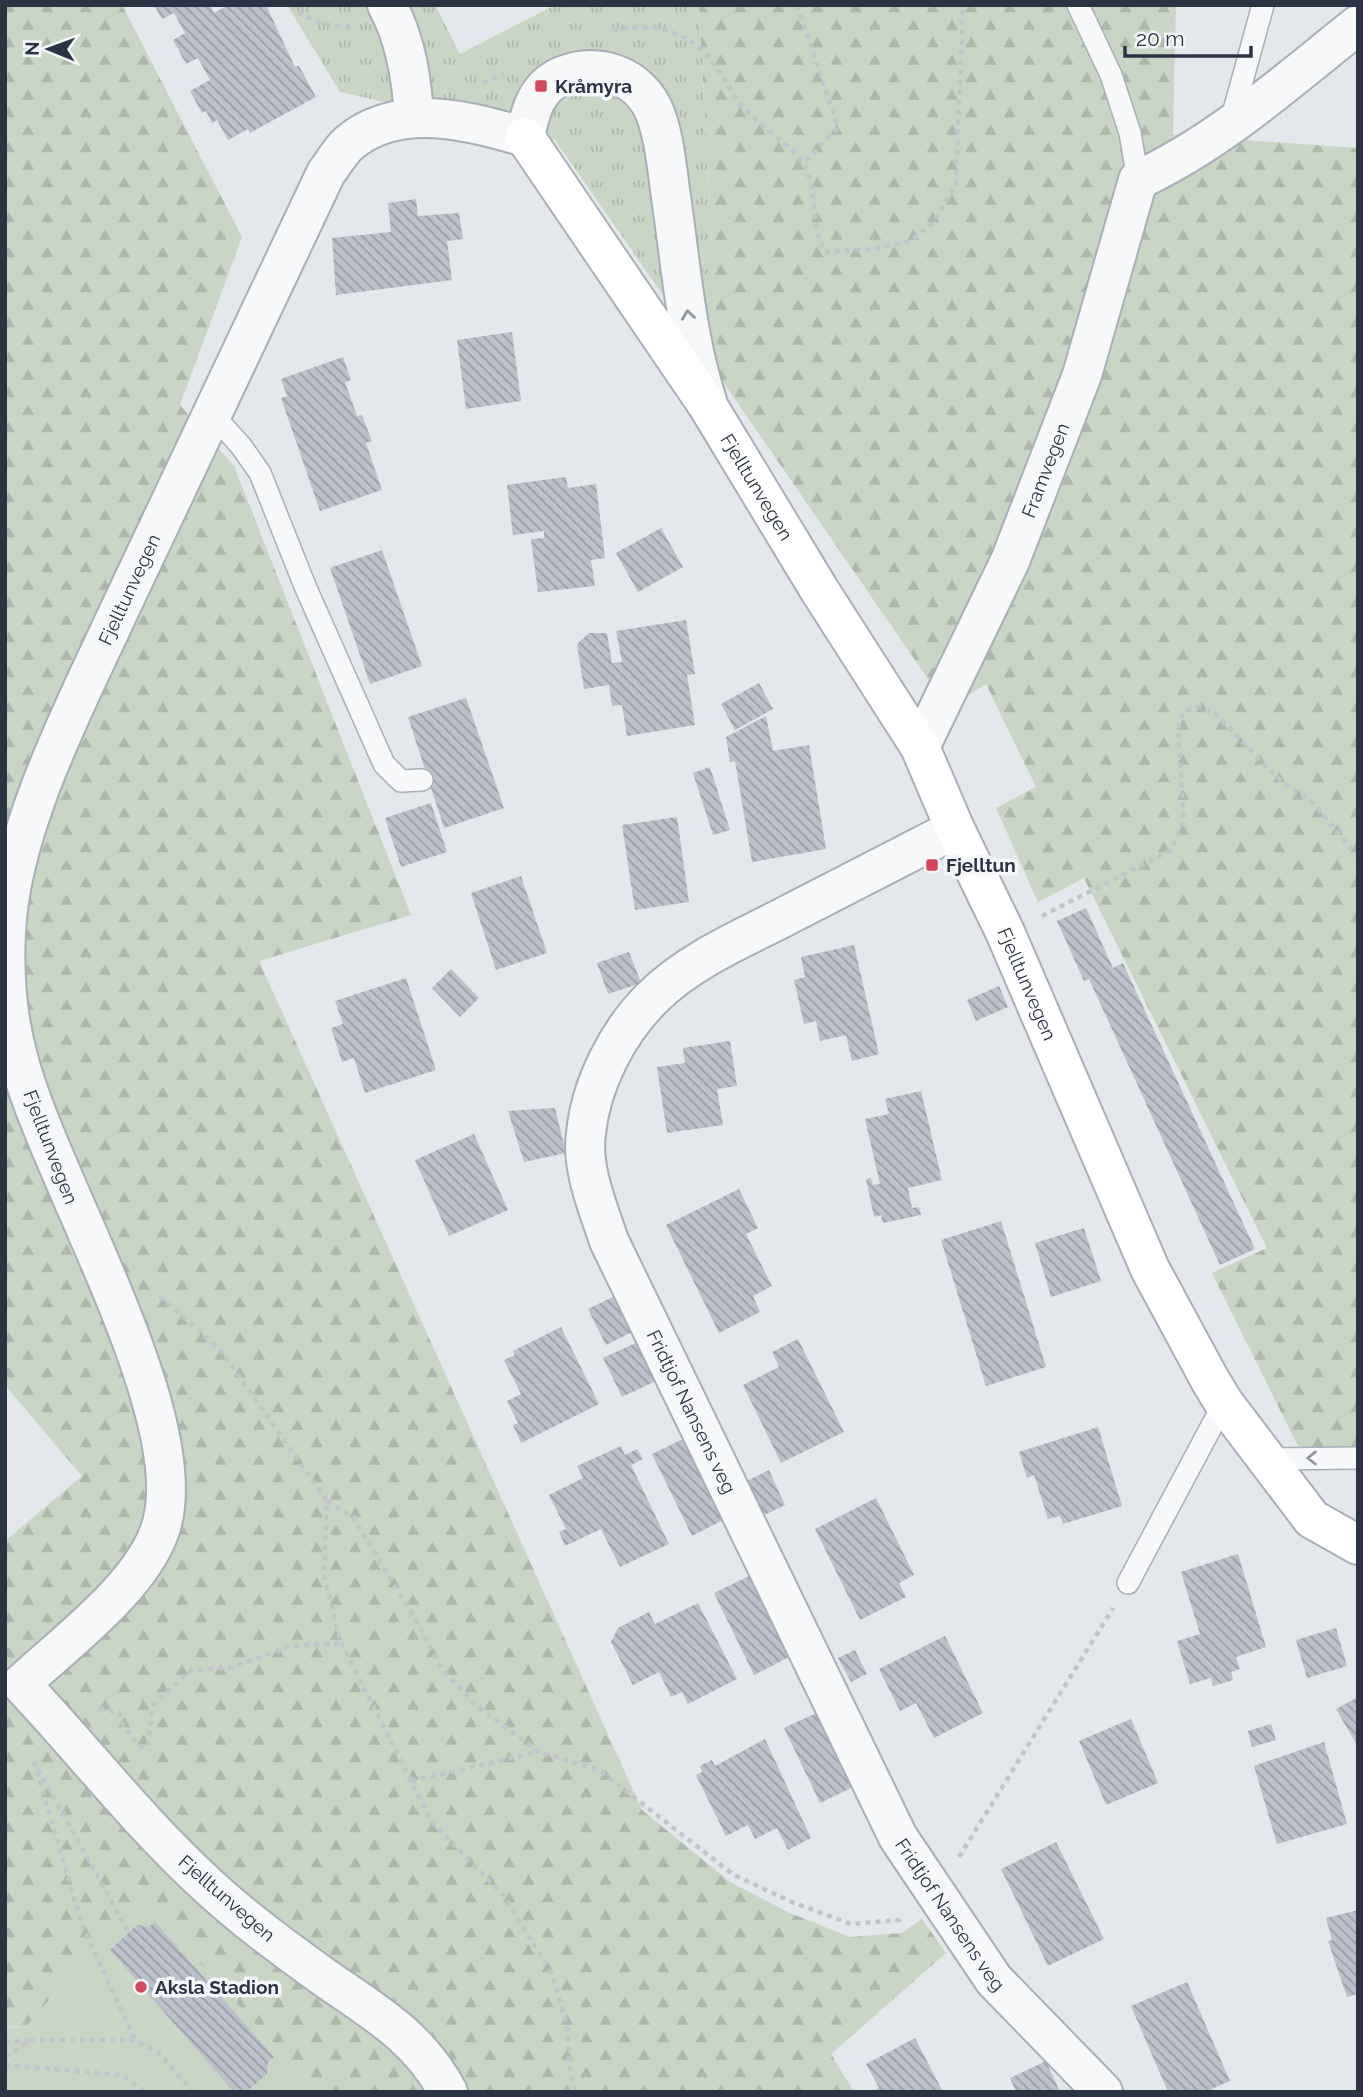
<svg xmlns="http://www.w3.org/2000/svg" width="1363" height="2097" viewBox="0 0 1363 2097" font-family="Raleway,sans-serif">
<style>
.grass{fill:url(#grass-tufts)}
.forest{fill:url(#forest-firs)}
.park{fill:#c9d6c5}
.building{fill:url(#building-back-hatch)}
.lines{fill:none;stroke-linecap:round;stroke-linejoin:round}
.lane-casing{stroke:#a9aeb7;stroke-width:24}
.street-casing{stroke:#a9aeb7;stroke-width:42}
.secondary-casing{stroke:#a9aeb7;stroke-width:42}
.path{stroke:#c2c5cb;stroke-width:4.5;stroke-dasharray:5 5;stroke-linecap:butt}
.lane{stroke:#f7f8fa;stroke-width:21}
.street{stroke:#f7f8fa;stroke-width:38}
.secondary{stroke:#fff;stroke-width:38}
.oneway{stroke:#9196a0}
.poi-dot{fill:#d1495b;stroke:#f4f6f9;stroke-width:2.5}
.labels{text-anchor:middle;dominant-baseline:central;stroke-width:7;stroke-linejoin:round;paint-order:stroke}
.poi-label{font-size:19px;font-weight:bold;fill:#2b3445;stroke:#f4f6f9;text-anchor:start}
.street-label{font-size:19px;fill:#2b3445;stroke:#f4f6f9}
</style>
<defs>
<pattern id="grass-tufts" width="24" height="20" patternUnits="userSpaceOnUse" patternTransform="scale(1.75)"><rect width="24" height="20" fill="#c9d6c5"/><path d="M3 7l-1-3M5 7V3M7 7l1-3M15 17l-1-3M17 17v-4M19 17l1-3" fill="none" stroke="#adb8ab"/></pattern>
<pattern id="forest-firs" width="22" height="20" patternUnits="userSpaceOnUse" patternTransform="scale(1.75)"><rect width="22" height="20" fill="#c9d6c5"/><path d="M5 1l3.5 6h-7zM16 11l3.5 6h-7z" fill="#adb8ab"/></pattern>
<pattern id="building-back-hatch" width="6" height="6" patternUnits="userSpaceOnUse" patternTransform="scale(1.75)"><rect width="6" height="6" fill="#bbc0ca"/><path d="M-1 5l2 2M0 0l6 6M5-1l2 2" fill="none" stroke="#989da6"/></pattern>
</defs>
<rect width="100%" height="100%" fill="#e4e7ec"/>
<path class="grass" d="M287 5H435L460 54 555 5H699L719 376 555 140 340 92Z"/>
<g class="forest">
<path d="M5 5H122L242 237 180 405 234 466 411 915 259 961 642 1810 730 1882 790 1913 850 1937 902 1933 922 1919 946 1953 831 2054 854 2092H318L139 1897 25 2028 5 2026V1541L82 1476 5 1385Z"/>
<path d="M699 5H1176L1173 135 1358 148V1451L1300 1450 1212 1273 1267 1248 1084 878 1038 902 996 808 1036 787 986 684 948 708 719 376Z"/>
</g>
<path class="park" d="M139 1897 318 2092H5V2027L25 2028Z"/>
<g class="building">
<path d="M154 5H210L214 13 228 5H266L295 67 299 66 316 97 250 133 248 129 228 140 217 120 212 123 206 111 202 113 190 91 210 80 198 58 186 64 173 40 185 33 174 13 162 19Z"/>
<path d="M416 199 418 216 459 213 463 239 447 241 452 280 336 295 332 238 391 232 388 203Z"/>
<path d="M512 332 521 401 466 409 457 340Z"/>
<path d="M343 357 351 380 345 382 357 416 362 415 372 441 366 443 382 490 320 511 281 398 287 396 281 379Z"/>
<path d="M566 477 568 488 596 484 605 558 591 560 595 586 538 592 531 539 544 538V531L513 535 507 485Z"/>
<path d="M661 528 683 567 638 592 616 553Z"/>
<path d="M382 550 422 666 370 684 330 568Z"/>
<path d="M686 620 695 674 687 675 695 725 627 736 622 705 612 706 609 685 584 689 577 644 589 633H607L612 663 622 662 616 631Z"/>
<path d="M759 683 773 709 735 730 721 704Z"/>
<path d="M466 698 504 808 444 828 408 717Z"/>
<path d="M766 716 773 751 809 745 826 849 752 862 735 761 730 762 726 737Z"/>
<path d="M710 767 730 830 713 835 693 773Z"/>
<path d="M431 803 447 852 401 867 385 818Z"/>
<path d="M677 817 689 902 635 910 622 825Z"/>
<path d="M521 876 547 953 496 970 471 893Z"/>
<path d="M1086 908 1113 968 1123 963 1255 1249 1220 1265 1089 979 1084 981 1057 921Z"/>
<path d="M854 945 879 1054 852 1061 846 1035 820 1041 816 1021 804 1024 794 980 805 977 801 957Z"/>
<path d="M629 952 641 983 608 994 597 963Z"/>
<path d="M451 969 479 998 460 1017 432 988Z"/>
<path d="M406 978 436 1070 365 1093 354 1058 342 1062 331 1028 343 1024 335 1001Z"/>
<path d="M999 986 1008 1007 976 1021 967 1000Z"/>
<path d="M730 1041 737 1086 717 1089 723 1125 667 1133 657 1067 685 1063 683 1048Z"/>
<path d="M921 1091 942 1180 908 1188 912 1208 919 1207 921 1215 883 1223 881 1215 874 1217 866 1179 871 1178 873 1185 880 1184 865 1119 889 1114 885 1099Z"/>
<path d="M555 1108 566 1153 524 1162 508 1111Z"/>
<path d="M474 1134 508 1210 449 1236 415 1160Z"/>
<path d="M739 1189 758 1228 746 1234 772 1286 753 1296 760 1312 719 1333 666 1225Z"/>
<path d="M1001 1221 1046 1367 986 1386 941 1240Z"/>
<path d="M1084 1228 1101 1281 1051 1297 1035 1243Z"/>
<path d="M615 1296 632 1332 606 1345 588 1309Z"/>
<path d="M561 1327 599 1404 521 1443 513 1425 518 1423 507 1401 521 1394 504 1360 515 1355 513 1351Z"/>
<path d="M798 1339 844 1432 781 1463 743 1385 779 1367 772 1352Z"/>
<path d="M640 1341 658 1380 622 1397 603 1358Z"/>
<path d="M1098 1427 1122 1506 1063 1524 1060 1516 1048 1519 1034 1475 1027 1478 1019 1452Z"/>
<path d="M685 1438 725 1519 692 1536 652 1454Z"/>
<path d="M621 1446 625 1455 637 1449 643 1459 631 1465 669 1544 620 1567 601 1529 565 1546 559 1532 566 1529 549 1495 583 1478 577 1466Z"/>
<path d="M769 1470 785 1505 764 1515 747 1481Z"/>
<path d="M876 1498 914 1575 899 1583 906 1597 860 1620 815 1529Z"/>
<path d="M1238 1554 1266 1647 1236 1657 1240 1669 1231 1672 1233 1680 1213 1686 1211 1678 1190 1684 1177 1641 1200 1634 1181 1572Z"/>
<path d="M753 1574 793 1655 754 1675 714 1593Z"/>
<path d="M698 1603 737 1679 688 1704 682 1692 671 1697 659 1672 633 1685 611 1642 618 1628 649 1612 655 1624Z"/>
<path d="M1336 1628 1347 1666 1307 1678 1296 1640Z"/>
<path d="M945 1636 983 1713 934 1738 916 1703 900 1711 879 1669Z"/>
<path d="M855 1650 867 1674 851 1682 838 1658Z"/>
<path d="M1358 1697V1747L1336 1709Z"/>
<path d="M821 1711 857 1785 820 1803 784 1728Z"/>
<path d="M1131 1719 1158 1783 1106 1805 1079 1741Z"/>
<path d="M1271 1724 1276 1740 1252 1747 1248 1731Z"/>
<path d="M765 1739 811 1838 788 1850 777 1828 755 1839 748 1825 726 1836 696 1775 702 1772 700 1766 712 1760 715 1766Z"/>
<path d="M1324 1742 1347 1824 1277 1844 1254 1766Z"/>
<path d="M1056 1842 1104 1939 1048 1966 1001 1869Z"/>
<path d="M1358 1910V1994L1347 1997 1328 1941 1332 1940 1326 1918Z"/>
<path d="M155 1922 274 2057 268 2062 267 2074 246 2092H234L110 1950 137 1925 149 1927Z"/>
<path d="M1187 1982 1230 2081 1205 2092H1168L1131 2006Z"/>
<path d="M915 2038 943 2092H871L879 2088 866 2064Z"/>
<path d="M1046 2061 1060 2092H1016L1010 2078Z"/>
</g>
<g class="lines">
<defs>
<g id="lane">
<path d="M1078 5 1111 75 1130 133 1138 180"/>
<path d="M1230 125 1263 5"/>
<path d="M212 414 241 446 260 473 305 586 384 764 401 781 422 780"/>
<path d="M1266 1459 1358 1458"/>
<path d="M1128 1583 1224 1403"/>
</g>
<g id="street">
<path d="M387 5C406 40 412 79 414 118"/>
<path id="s1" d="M920 747 1010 561 1082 375 1138 180C1220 142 1287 81 1358 25"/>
<path id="s2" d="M955 829C896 859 838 889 780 919 737 941 688 962 653 997 618 1031 591 1084 586 1133 581 1169 598 1207 609 1241L898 1837 994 1980 1103 2092"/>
<path id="s3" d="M448 2092C418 2035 372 2011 321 1975 281 1946 240 1916 205 1883 138 1821 83 1750 21 1684 66 1642 140 1588 160 1530 198 1420 48 1176 18 1057 7 1017 4 973 6 933 10 829 76 704 119 611 187 465 257 320 326 173 333 164 340 151 349 143 399 101 469 121 525 137 530 112 536 87 562 76 599 61 640 76 655 113 665 139 667 170 671 197 681 265 686 336 707 401"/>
</g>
<g id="secondary">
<path id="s4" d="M525 137 708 406 820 591 920 747 955 829 1005 932 1150 1269 1210 1380 1224 1403 1312 1519 1358 1545"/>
</g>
</defs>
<use href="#lane" class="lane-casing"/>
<use href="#street" class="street-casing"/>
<use href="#secondary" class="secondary-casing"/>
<g class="path">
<path d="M291 5C309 23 329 26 353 27"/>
<path d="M797 5 838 127 803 164"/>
<path d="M613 31C645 21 686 30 709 57 723 73 731 95 746 110 761 127 793 146 804 165 819 192 809 224 825 252L872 249 911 241 934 222 956 184 963 5"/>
<path d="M483 83 504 74"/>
<path d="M1042 916 1171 850 1184 820 1178 729 1184 711 1200 707 1216 714 1274 775 1313 803 1358 857"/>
<path d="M160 1296 221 1351 327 1501 324 1576 341 1643 432 1822 503 1895 552 1974 567 2026 570 2072 576 2092"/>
<path d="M327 1501 353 1517 420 1627 442 1669 477 1706 539 1752 599 1770 734 1875 792 1902 851 1924 899 1920 903 1916"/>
<path d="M99 1708 119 1713 123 1725 139 1746 148 1747 152 1706 191 1670 230 1668 291 1646 341 1643"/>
<path d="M34 1762 82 1925 135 2040"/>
<path d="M38 1769 128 1931"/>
<path d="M411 1781 538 1752"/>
<path d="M959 1857 1113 1608"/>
<path d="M5 2041H29"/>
<path d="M5 2057 31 2040H135L159 2053 193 2092"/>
<path d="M5 2065 122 2075 146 2092"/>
</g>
<use href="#lane" class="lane"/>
<use href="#street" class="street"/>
<use href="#secondary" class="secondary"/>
</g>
<defs><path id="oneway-chevron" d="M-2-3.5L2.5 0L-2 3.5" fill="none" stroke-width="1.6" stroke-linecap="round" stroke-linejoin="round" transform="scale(1.75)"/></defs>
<g class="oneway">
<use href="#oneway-chevron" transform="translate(688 315) rotate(-98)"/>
<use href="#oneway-chevron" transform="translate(1312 1458) rotate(180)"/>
</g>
<g class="poi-dot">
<rect x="534" y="79" width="14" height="14" rx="3.5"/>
<rect x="925" y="858" width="14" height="14" rx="3.5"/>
<circle cx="141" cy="1987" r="7"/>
</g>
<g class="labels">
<g class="poi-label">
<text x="555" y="86">Kråmyra</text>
<text x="946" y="865">Fjelltun</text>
<text x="155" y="1987">Aksla Stadion</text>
</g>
<g class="street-label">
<text stroke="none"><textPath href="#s1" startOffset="304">Framvegen</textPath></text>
<text stroke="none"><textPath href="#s4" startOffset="420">Fjelltunvegen</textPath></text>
<text stroke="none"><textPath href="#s3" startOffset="1796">Fjelltunvegen</textPath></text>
<text stroke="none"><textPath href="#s4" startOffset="987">Fjelltunvegen</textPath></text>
<text transform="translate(51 1147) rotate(69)">Fjelltunvegen</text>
<text stroke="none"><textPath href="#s2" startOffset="802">Fridtjof Nansens veg</textPath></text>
<text transform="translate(227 1898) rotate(41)">Fjelltunvegen</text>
<text stroke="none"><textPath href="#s2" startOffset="1368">Fridtjof Nansens veg</textPath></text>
</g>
</g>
<rect width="1363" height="2097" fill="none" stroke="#2b3445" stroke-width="14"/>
<g transform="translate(49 49) rotate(271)" stroke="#f4f6f9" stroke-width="5" paint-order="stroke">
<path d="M0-5L12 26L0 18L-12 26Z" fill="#2b3445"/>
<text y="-10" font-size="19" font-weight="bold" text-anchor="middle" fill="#2b3445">N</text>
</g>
<path d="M1125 46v10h126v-10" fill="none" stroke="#2b3445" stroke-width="3.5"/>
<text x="1136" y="46" font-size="21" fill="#2b3445" stroke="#f4f6f9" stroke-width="5" paint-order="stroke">20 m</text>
</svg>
